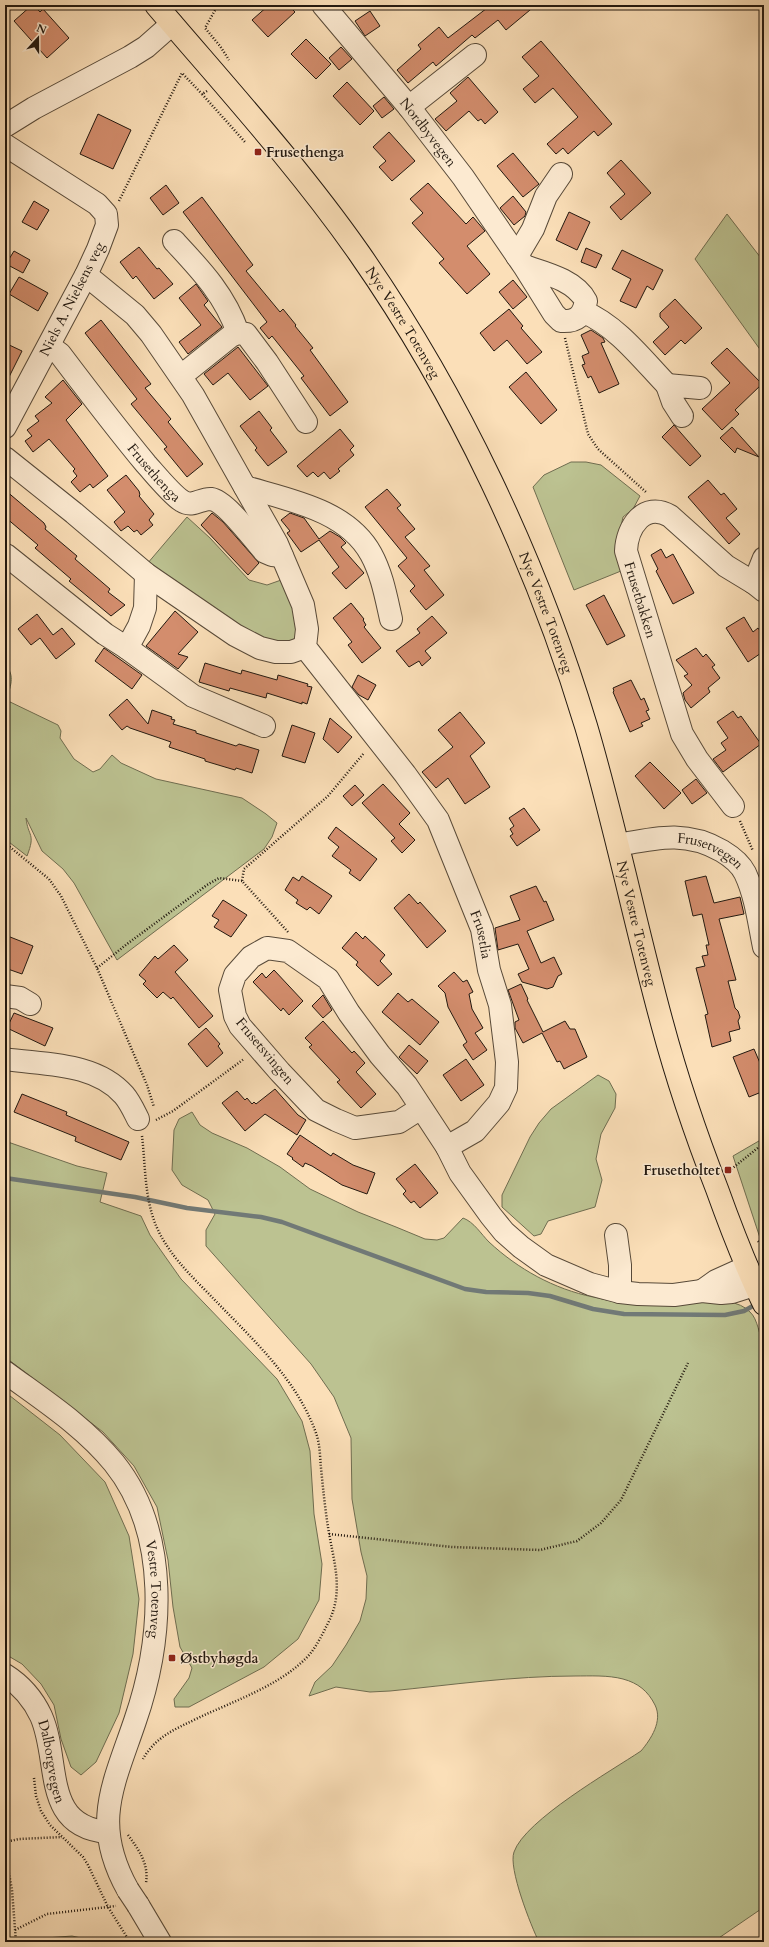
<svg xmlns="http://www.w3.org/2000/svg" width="769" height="1947" viewBox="0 0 769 1947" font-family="Cardo,serif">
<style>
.green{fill:#bcc291;stroke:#6f6d50}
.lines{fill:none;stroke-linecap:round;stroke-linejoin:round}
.stream{stroke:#717976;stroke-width:4.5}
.building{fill:#d38d6d;stroke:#22180f}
.minor-casing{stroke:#584a39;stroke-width:24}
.major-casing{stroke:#22180f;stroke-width:24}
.path{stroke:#22180f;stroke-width:2.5;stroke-dasharray:1 2;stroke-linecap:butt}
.minor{stroke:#fcead1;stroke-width:22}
.major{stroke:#fbdfb8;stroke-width:22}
.minor-bridge-casing{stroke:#584a39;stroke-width:24;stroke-linecap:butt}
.minor-bridge{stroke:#fcead1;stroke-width:22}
.poi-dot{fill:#8f2418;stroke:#fcead1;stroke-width:1.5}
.labels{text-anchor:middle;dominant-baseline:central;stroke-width:3;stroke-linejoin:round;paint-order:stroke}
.street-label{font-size:14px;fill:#22180f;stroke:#fcead1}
.poi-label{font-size:14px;font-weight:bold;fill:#22180f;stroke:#fcead1;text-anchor:start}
</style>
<rect width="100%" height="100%" fill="#fbdfb8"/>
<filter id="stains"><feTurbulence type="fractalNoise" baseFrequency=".005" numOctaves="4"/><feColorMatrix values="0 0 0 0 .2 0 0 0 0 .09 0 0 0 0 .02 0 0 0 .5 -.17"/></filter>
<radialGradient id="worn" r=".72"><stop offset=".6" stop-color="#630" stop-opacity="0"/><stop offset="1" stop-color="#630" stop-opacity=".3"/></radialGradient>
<g class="green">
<path d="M727 214 764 262V355L695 259Z"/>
<path d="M571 462H586L601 465 640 496 633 509 623 517 618 540 621 571 574 590 533 487 544 475Z"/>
<path d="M187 517 210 538 249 580 267 585 284 579 295 602 297 638 286 644H265L147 564Z"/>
<path d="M5 665C16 675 10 688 6 700L58 725 61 731 60 738 74 759 93 772 100 769 112 755 121 763 156 779 242 798 266 814 277 823 272 837 264 849 117 960 74 883 63 869 42 851 26 818C28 837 36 833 27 856L5 839Z"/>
<path d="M598 1075 609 1081 616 1094 615 1108 601 1134 596 1159 602 1180 595 1207 548 1221 541 1234 534 1236 502 1207V1195L530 1137 539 1123 551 1109Z"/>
<path d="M192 1112 200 1125 212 1133 247 1148 280 1167 310 1189 358 1212 396 1227 425 1239 437 1240 444 1238 463 1218C474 1222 481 1234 489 1242 518 1269 554 1289 593 1297 607 1300 623 1304 638 1304 666 1305 730 1290 750 1312 758 1319 759 1336 764 1345V1907L713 1942H539C531 1926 508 1868 514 1852 525 1820 611 1771 641 1751 651 1739 663 1721 655 1705 648 1691 638 1683 623 1679 608 1675 590 1676 575 1676 513 1676 451 1685 390 1691L370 1692 336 1687 309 1696 315 1682 332 1666 346 1645 360 1621 366 1599 367 1576 361 1552 352 1499 351 1438 334 1397 311 1364 206 1246V1230L215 1214 208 1200 182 1185 172 1170 174 1130 179 1119Z"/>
<path d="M764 1138V1250L733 1156Z"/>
<path d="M5 1141 77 1166 107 1173 100 1202 141 1216 150 1235 181 1279 277 1379 302 1421 310 1451 314 1514 322 1564 319 1600 298 1639 264 1667 189 1707H175L174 1699 189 1678 192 1668 180 1647 173 1607 168 1560 157 1507 134 1466 103 1432 5 1357Z"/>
<path d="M5 1392 60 1435 105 1482 129 1536 139 1599 133 1654 119 1713 96 1762 81 1775 71 1767 61 1739 54 1705 41 1684 22 1664 5 1654Z"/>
<path d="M72 1936 99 1942H20V1940Z"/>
</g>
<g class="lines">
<path class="stream" d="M5 1178 135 1197 187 1208 261 1217 282 1222 465 1289 486 1292 528 1293 550 1296 593 1309 624 1314 725 1315 744 1311 758 1303"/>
</g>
<g class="building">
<path d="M32 5H34L40 12 43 9 69 38 47 58 14 21Z"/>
<path d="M269 5H288L295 12 268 37 252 20Z"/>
<path d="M491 5H536L506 30 498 20 475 38 472 35 436 66 433 62 408 83 397 70 421 49 418 45 439 27 448 38Z"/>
<path d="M370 11 380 26 365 36 355 21Z"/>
<path d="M306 39 331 64 316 79 291 54Z"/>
<path d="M541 41 612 124 598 136 594 131 568 154 563 148 556 154 547 144 578 117 553 88 535 103 523 89 539 76 522 57Z"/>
<path d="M341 47 352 59 339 70 329 58Z"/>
<path d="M468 77 498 112 485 124 481 119 478 121 469 111 446 131 435 119 457 101 450 93Z"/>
<path d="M347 82 374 111 360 125 333 96Z"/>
<path d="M384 97 394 109 382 118 373 106Z"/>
<path d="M98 114 131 130 113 169 80 154Z"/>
<path d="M389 132 415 161 392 181 379 167 386 161 373 147Z"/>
<path d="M513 153 539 184 523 197 497 166Z"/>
<path d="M621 160 651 193 621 220 610 207 625 194 607 173Z"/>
<path d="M428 183 466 224 473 217 485 231 467 246 490 274 467 294 439 263 444 259 412 223 423 213 410 199Z"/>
<path d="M166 185 179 203 163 215 150 198Z"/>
<path d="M513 196 526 212 525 216 514 225 500 208Z"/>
<path d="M202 197 253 265 246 271 280 312 283 309 296 325 295 326 313 348 310 350 348 402 330 416 301 378 304 376 272 336 269 339 260 328 267 322 183 212Z"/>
<path d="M34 201 49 210 37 230 22 222Z"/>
<path d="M569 212 590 222 577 250 556 240Z"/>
<path d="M139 247 157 269 159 268 173 284 154 299 136 276 133 279 120 262Z"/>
<path d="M586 248 602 255 596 268 581 262Z"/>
<path d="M622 250 663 270 653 290 647 286 636 308 620 301 631 279 612 269Z"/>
<path d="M14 251 30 260 23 273 6 264Z"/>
<path d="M19 277 48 293 38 311 9 294Z"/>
<path d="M513 280 527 297 513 309 499 292Z"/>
<path d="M196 284 208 301 204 305 222 327 188 354 179 342 201 325 179 298Z"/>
<path d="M675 299 702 328 685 344 681 340 665 355 653 342 669 327 660 317V313Z"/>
<path d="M509 309 523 326 521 328 542 352 527 364 507 340 494 351 480 333Z"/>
<path d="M101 320 151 384 145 388 171 419 168 422 203 464 187 477 164 449 167 447 131 404 137 399 85 333Z"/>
<path d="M591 330 603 338 605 342 601 343 619 384 599 393 591 376 588 378 582 365 585 364 582 356 589 353 581 335Z"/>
<path d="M5 343 22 351 5 385Z"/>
<path d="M238 347 268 386 250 400 228 373 213 385 204 374Z"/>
<path d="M727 348 762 384 735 410 739 414 722 430 702 409 730 383 711 363Z"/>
<path d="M526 372 557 410 541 424 509 387Z"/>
<path d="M63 380 82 404 66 420 108 476 93 488 90 484 80 492 71 482 77 476 73 471 75 469 49 439 33 452 25 441 32 436 27 430 39 421 35 416 52 403 45 397Z"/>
<path d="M259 411 272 428 270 430 287 452 268 466 255 450 257 448 240 426Z"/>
<path d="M674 425 701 456 690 466 662 437Z"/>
<path d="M732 427 759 457 737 448 735 453 720 438Z"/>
<path d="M340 429 354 446 350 450 354 455 338 469 340 471 330 479 324 472 318 477 313 472 307 477 297 466Z"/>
<path d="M126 475 139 491 140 495 139 496 154 514 149 520 153 525 141 535 137 530 134 532 128 526 121 531 114 522 125 512 107 490Z"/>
<path d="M708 480 721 495 724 493 737 509 726 518 740 534 729 544 688 497Z"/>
<path d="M387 489 401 505 397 508 415 529 405 537 430 566 424 570 444 595 426 610 410 591 415 586 398 566 407 558 365 507Z"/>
<path d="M5 490 44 523 46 527 45 529 77 556 75 559 110 589 108 592 125 605 111 616 69 581 71 579 35 548 38 545 5 517Z"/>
<path d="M212 513 223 522 259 563 248 575 201 525Z"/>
<path d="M290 513 304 518 319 539 330 531 340 537 346 543 341 547 364 573 346 589 332 573 339 567 319 540 301 552 287 533 290 531 281 520Z"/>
<path d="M661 549 666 558 673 554 694 593 673 604 656 571 658 569 651 555Z"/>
<path d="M604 595 625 636 607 645 586 605Z"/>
<path d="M351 603 364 619 363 620 366 625 364 627 381 648 362 663 348 645 352 642 333 618Z"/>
<path d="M175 611 198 632 178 654 188 657 178 669 146 646Z"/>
<path d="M37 614 53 635 62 628 75 644 56 659 40 638 31 645 18 629Z"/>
<path d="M432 616 447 633 425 651 431 658 422 666 419 661 409 667 396 651 420 633 417 629Z"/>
<path d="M744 617 753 632 758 628 764 637V651L748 662 726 628Z"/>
<path d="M104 648 142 675 132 689 95 661Z"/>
<path d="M696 648 703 657 706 654 715 665 712 667 720 678 708 688 710 692 691 708 685 700 683 693 692 685 684 676 688 674 676 660Z"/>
<path d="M205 663 241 674 242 670 277 680 278 675 308 684 307 686 312 687 307 704 302 702V704L267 693 266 698 230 688 229 691 199 682Z"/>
<path d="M358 675 376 685 368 700 359 695 352 687Z"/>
<path d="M631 680 641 700 644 698 649 710 646 711 650 719 641 723 643 726 630 732 613 692 614 691 613 688Z"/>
<path d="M127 699 148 724 152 710 172 717 171 719 175 720 173 724 196 731V733L236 746 239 744 259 750 252 773 236 768 235 770 205 761V759L169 747 171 742 130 728 127 726 122 730 109 715Z"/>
<path d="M733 711 738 718 741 716 761 744 723 772 713 759 726 750 721 743 728 738 717 722Z"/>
<path d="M460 712 485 743 470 756 490 787 465 804 448 778 436 788 422 772 453 747 438 730Z"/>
<path d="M330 718 352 737 338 753 323 739Z"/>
<path d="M292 725 315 733 305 763 282 756Z"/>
<path d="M650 762 681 793 664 809 635 776Z"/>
<path d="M696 779 707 793 692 804 682 790Z"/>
<path d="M383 784 410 813 399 824 415 840 402 853 391 841 395 838 362 803Z"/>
<path d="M355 785 364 795 352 806 343 796Z"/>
<path d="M524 808 540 830 517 846 510 836 513 834 510 829 514 826 509 818Z"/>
<path d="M336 827 377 859 360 881 349 873 351 870 332 856 339 847 328 838Z"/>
<path d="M302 876 332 896 319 914 310 907 307 910 296 903 298 900 285 890 293 877 299 881Z"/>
<path d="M706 876 714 903 740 897 744 914 719 919 736 980 728 981 735 1008 738 1011 740 1017 738 1021 740 1029 729 1032 731 1041 712 1047 705 1015 708 1014 696 968 705 966 702 956 708 955 706 945H709L702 914 693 916 685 881Z"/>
<path d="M536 886 544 902 546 901 554 920 527 931 541 963 554 957 562 974 558 976 553 987 547 989 522 982 518 974 529 969 518 944 498 950 495 928 520 920 510 896Z"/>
<path d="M409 894 418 904 420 902 446 931 427 948 394 908Z"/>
<path d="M223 900 247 915 231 937 214 927 219 920 212 916Z"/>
<path d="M356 932 363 939 365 936 385 955 380 961 392 974 378 986 356 965 358 962 342 948Z"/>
<path d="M5 935 33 946 22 974 5 968Z"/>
<path d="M174 945 188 960 175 972 213 1016 199 1028 173 997 171 999 163 992 157 998 143 984 146 981 139 975 155 956 158 959Z"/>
<path d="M274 970 303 1001 289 1015 283 1008 281 1011 253 982 262 973 266 978Z"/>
<path d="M454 972 463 982 467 980 473 992 469 994 472 1009 483 1028 475 1033 487 1050 473 1060 463 1045 467 1042 448 1007 445 993 438 986Z"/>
<path d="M521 984 528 999 527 1000 543 1032 565 1021 570 1029H575L587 1057 564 1069 560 1061 557 1062 542 1033 523 1043 515 1028V1022L519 1020 508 990Z"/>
<path d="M398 993 408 1002 412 999 439 1022 420 1045 382 1012Z"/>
<path d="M323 995 332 1010 323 1018 312 1006Z"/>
<path d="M14 1013 53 1028 45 1046 7 1028Z"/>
<path d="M323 1021 352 1053 354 1051 365 1063 356 1072 376 1094 361 1108 337 1082 340 1080 309 1047 312 1045 305 1038Z"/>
<path d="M206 1028 220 1044 218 1046 223 1053 207 1067 188 1044Z"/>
<path d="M409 1045 428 1061 417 1074 399 1057Z"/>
<path d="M754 1049 760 1063 764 1062V1091L749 1097 733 1057Z"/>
<path d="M466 1059 484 1085 461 1101 443 1075Z"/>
<path d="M275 1089 298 1115 306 1120 297 1135 265 1114 245 1131 222 1103 237 1091 245 1100 247 1098 252 1104 254 1102 256 1104Z"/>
<path d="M22 1094 67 1112 66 1115 129 1142 121 1160 75 1141 76 1137 14 1112Z"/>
<path d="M300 1135 331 1156 333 1153 353 1165 375 1173 367 1194 342 1185 312 1166 305 1163 303 1167 292 1159 293 1158 287 1154Z"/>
<path d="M415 1164 438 1193 420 1208 414 1201 411 1203 403 1194 406 1191 396 1179Z"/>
</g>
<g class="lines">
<defs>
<g id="minor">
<path id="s1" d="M323 5 409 107 463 177 524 266 554 314 561 321C577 322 583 316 586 301 575 280 545 273 524 266"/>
<path d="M409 107 475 55"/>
<path d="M5 126 34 108 130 57 146 47 172 24"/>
<path d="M5 145 97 204 106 214 107 225 98 249 86 275 5 427"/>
<path d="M174 241C201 270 225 295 238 333"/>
<path d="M517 256 533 229 546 196 561 174"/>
<path id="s2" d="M86 275 135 315 151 334 193 395 277 544 303 605 307 629 305 647 405 774 438 820 482 929 489 970 500 1005 507 1062 506 1088 499 1103 475 1131 447 1147"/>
<path d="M584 312C617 326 642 359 667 385"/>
<path id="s3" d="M49 346 60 354C88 391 116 428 146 464 155 474 172 495 182 501 193 508 201 498 211 499 226 501 254 540 265 552L272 555 282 556"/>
<path d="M181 376 231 336 238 333 246 334 267 362 306 422"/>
<path d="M682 416 673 402 667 385 700 388"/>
<path d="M5 458 74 513 146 574 235 635 260 648 276 652H291L305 647"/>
<path d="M245 487C289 500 347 510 371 554 382 574 386 597 391 619"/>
<path d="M6 555 105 634 127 648 139 626 145 608 146 574"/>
<path d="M754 583 764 558"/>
<path d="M127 648 193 696 264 726"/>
<path d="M733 806 697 759 682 734 626 551C627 527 644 501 670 516L726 566 754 583 764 591"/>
<path id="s4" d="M618 845C656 838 686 830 722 851 732 857 740 863 745 873 756 896 759 923 764 947"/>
<path d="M5 996 20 998 30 1004"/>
<path d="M5 1059C44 1065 95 1062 124 1095 130 1102 134 1111 138 1119"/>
<path d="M421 1108 399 1122 355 1128 336 1120 316 1110 280 1072 240 1026 235 1016 230 990 235 975 251 957 267 948 288 951 328 979 349 1013 380 1055 407 1086 447 1147 460 1173 491 1216 504 1232 521 1247 546 1265 590 1284 620 1292 638 1294 674 1295 702 1291 721 1293 732 1292 754 1285"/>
<path d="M616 1235 620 1265V1292"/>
<path d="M702 1291 716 1281 747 1267"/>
<path id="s5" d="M5 1372C43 1400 84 1426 114 1463 171 1534 163 1640 135 1721 113 1786 91 1824 128 1890"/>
<path id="s6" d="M5 1675C21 1685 33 1699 41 1716 61 1761 41 1827 108 1832"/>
<path d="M138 1905 160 1942"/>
</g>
<g id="major">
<path id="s7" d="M156 5C225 86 298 166 359 253 458 395 536 560 586 726 615 824 635 924 662 1023 677 1079 696 1135 717 1189 731 1228 746 1267 764 1304"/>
</g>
</defs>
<use href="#minor" class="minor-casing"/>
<use href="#major" class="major-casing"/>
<g class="path">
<path d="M218 5 205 28 220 46 229 60"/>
<path d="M207 91 202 94 245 142"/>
<path d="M119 201 182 73 202 94"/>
<path d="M565 338 588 434 598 449 647 493"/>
<path d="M740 821 753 851"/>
<path d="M5 843 49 879 61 896 97 968 147 1085 154 1107"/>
<path d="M288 932 242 881 244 869 328 796 364 753"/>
<path d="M97 968 127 944 207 885 219 878 242 881"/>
<path d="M156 1120 173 1111 244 1059"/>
<path d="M142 1136C146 1170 144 1205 161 1236 173 1258 191 1276 209 1294 249 1336 296 1377 316 1433 320 1444 320 1457 321 1468 323 1488 325 1508 328 1527 333 1560 345 1591 328 1623 321 1637 314 1652 302 1662 275 1687 232 1702 198 1718 176 1729 156 1736 143 1759"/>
<path d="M729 1171 764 1143"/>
<path d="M758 1241 764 1248"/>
<path d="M329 1534 452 1547 540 1550 577 1541 601 1523 621 1500 688 1363"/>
<path d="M34 1778 36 1796 41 1811 50 1825 83 1857 88 1865 108 1907 130 1942"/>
<path d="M128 1835C139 1850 149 1864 146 1883"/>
<path d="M5 1842 19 1839 62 1837"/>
<path d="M5 1852 12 1890 16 1942"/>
<path d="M15 1930 47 1914 116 1906"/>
</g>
<use href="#minor" class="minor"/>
<use href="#major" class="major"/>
<defs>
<path id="minor-bridge" d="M128 1890 138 1905"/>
</defs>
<use href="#minor-bridge" class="minor-bridge-casing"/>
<use href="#minor-bridge" class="minor-bridge"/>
</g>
<g class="poi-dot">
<rect x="254" y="148" width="8" height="8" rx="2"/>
<rect x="724" y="1166" width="8" height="8" rx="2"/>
<rect x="168" y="1654" width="8" height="8" rx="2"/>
</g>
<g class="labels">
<g class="street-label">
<text stroke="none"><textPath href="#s1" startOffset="165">Nordbyvegen</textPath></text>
<text transform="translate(72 299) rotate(-63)">Niels A. Nielsens veg</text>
<text stroke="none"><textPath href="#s7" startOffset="403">Nye Vestre Totenveg</textPath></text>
<text stroke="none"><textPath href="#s3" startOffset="165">Frusethenga</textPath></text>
<text transform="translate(640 600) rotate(73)">Frusetbakken</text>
<text stroke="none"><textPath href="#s7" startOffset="727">Nye Vestre Totenveg</textPath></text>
<text stroke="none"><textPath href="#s4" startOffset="96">Frusetvegen</textPath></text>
<text stroke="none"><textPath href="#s7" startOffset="1051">Nye Vestre Totenveg</textPath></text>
<text stroke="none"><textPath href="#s2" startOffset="783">Frusetlia</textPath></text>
<text transform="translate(265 1051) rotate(50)">Frusetsvingen</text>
<text stroke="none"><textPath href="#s5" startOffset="278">Vestre Totenveg</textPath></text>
<text stroke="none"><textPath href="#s6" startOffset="102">Dalborgvegen</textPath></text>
</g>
<g class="poi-label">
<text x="266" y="152">Frusethenga</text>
<text x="720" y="1170" text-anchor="end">Frusetholtet</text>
<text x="180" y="1658">Østbyhøgda</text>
</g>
</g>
<rect width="769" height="1947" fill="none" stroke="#fbdfb8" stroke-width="20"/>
<rect x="6" y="6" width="757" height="1935" fill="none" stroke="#22180f" stroke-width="2"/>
<rect x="10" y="10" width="749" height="1927" fill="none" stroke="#22180f"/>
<g transform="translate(38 38) rotate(21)" stroke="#fcead1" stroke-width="3" paint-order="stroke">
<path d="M0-3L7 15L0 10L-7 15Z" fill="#22180f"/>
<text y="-6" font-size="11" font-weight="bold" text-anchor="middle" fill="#22180f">N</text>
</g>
<rect width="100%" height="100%" filter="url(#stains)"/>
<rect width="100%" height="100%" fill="url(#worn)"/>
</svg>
